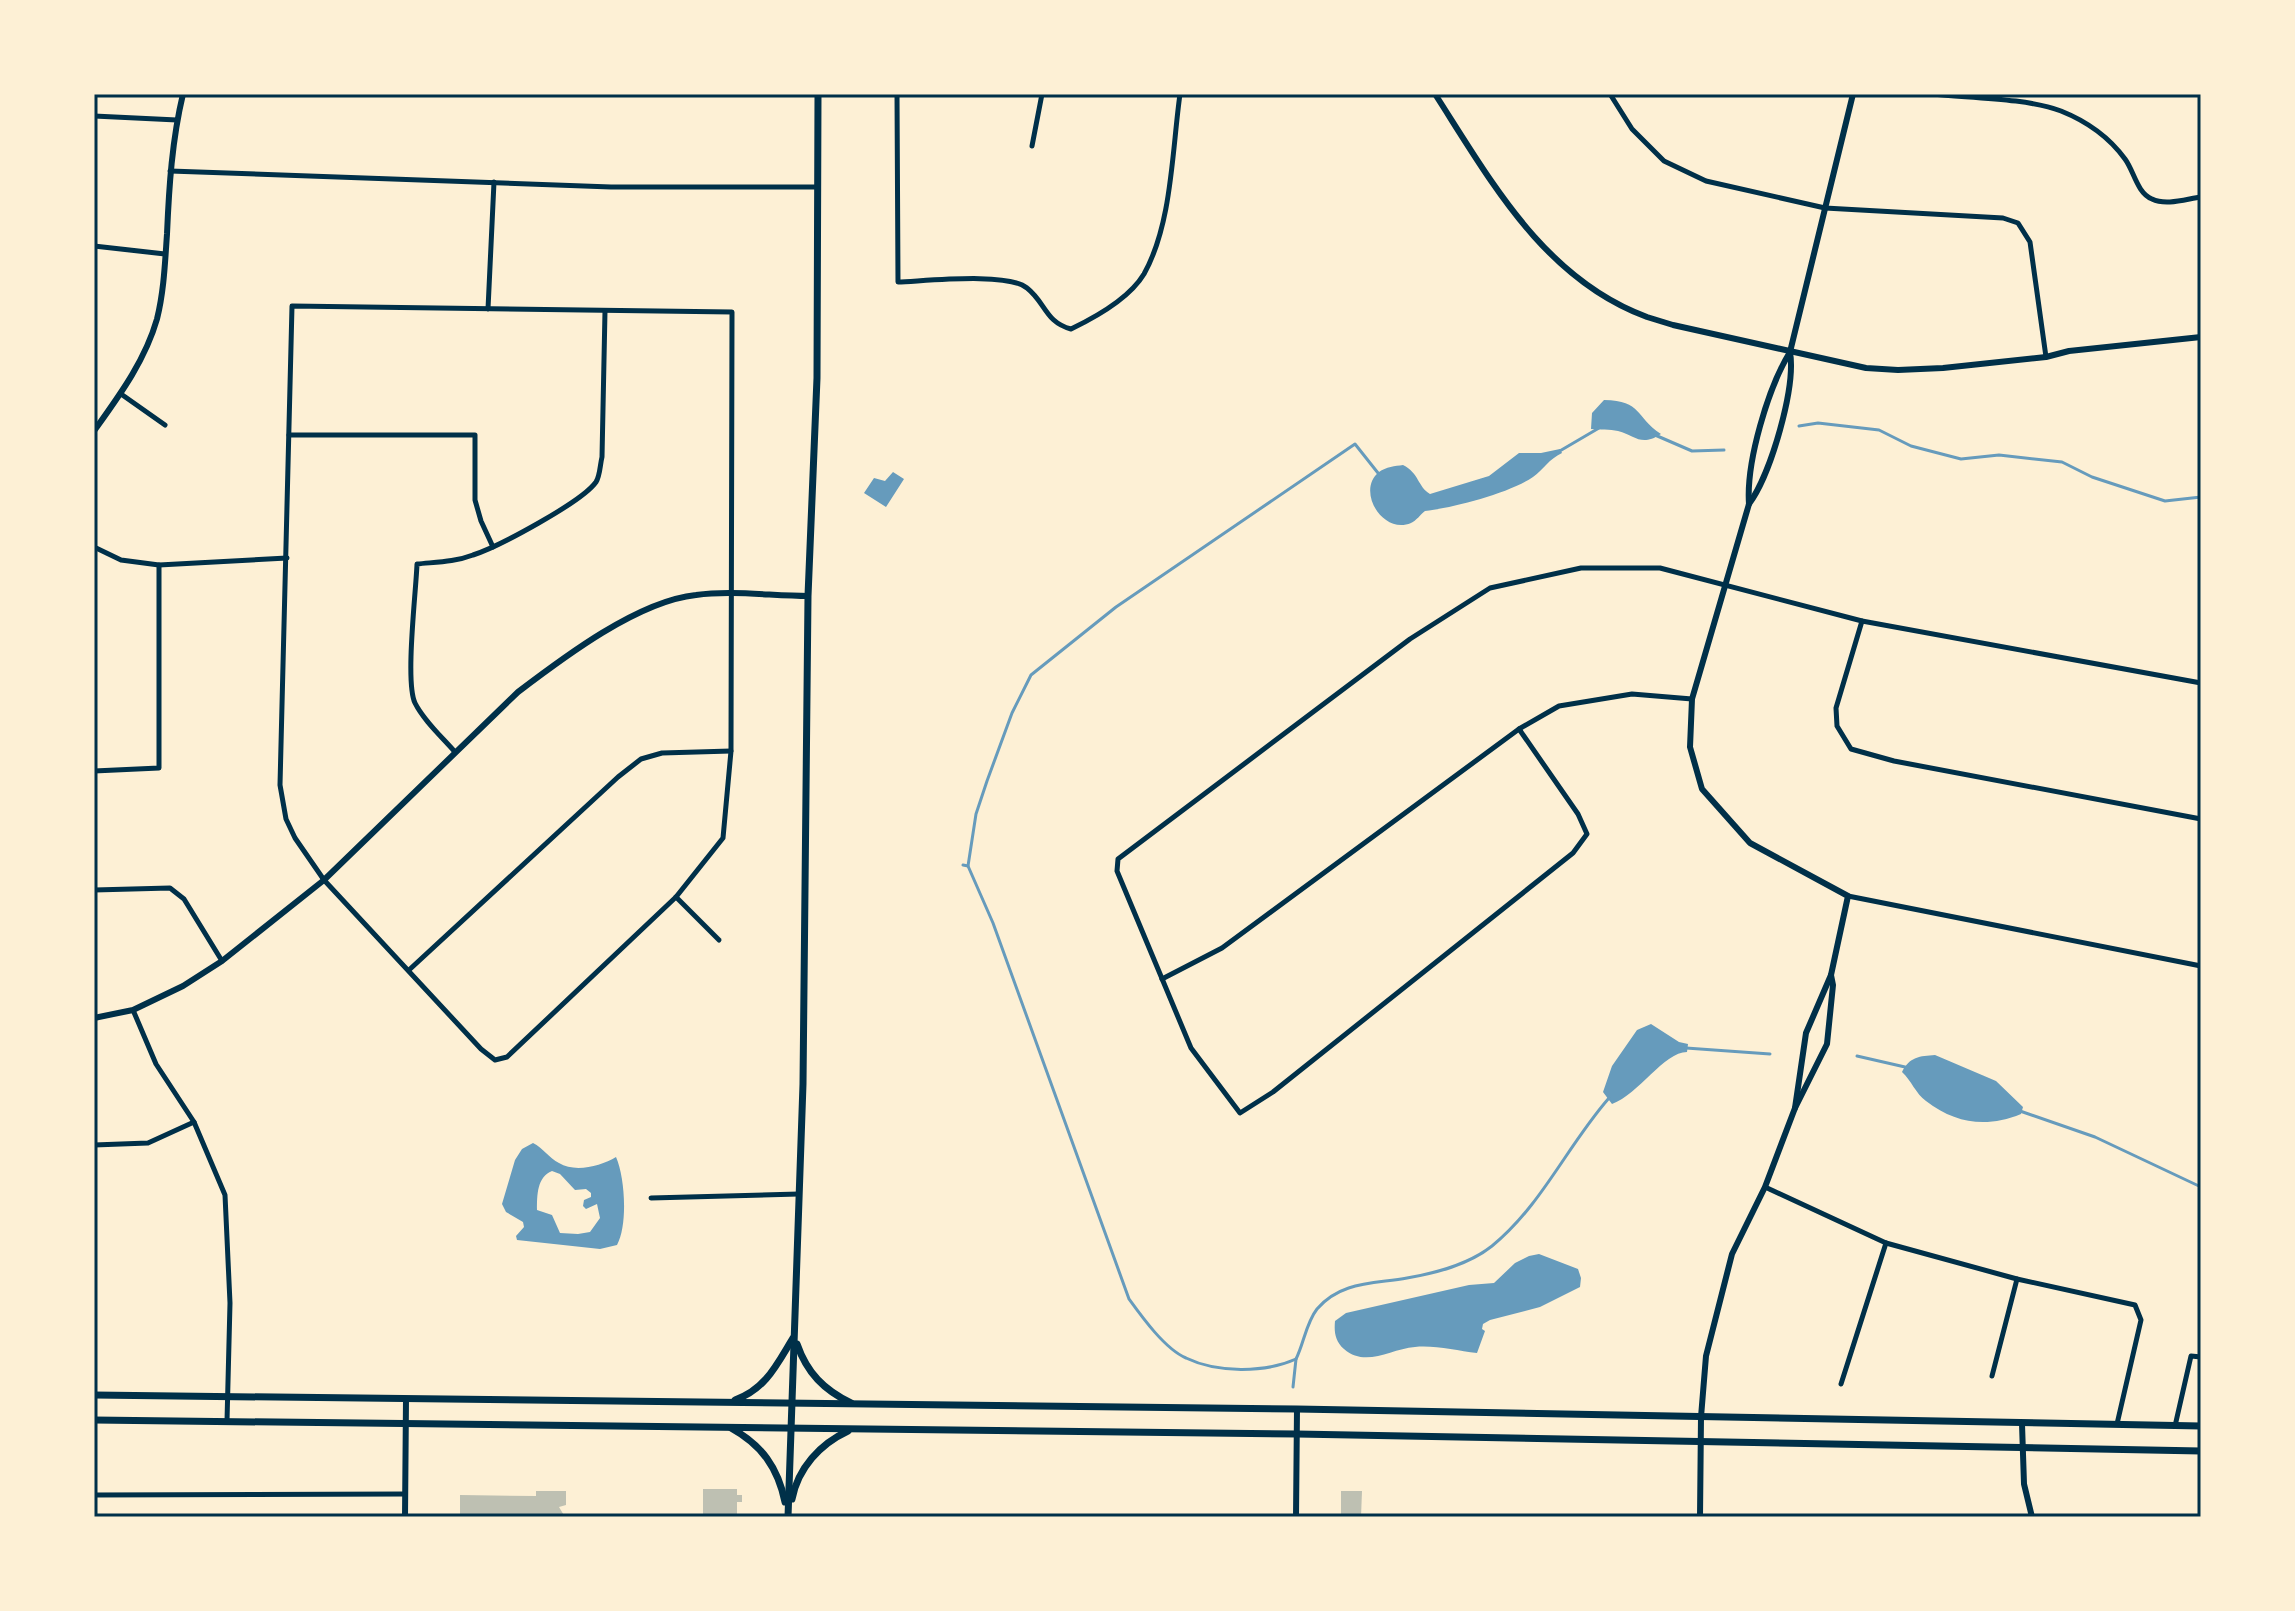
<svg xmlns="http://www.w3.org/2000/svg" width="2295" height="1611" viewBox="0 0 2295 1611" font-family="'Fira Sans',sans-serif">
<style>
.water{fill:#669bbc;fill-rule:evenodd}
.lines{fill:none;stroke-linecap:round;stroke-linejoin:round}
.stream{stroke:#669bbc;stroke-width:3}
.building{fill:#bec0b2}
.minor{stroke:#003049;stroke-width:5}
.tertiary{stroke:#003049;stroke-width:6}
.secondary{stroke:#003049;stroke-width:7}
.neatline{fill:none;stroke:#003049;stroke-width:3}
</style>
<rect width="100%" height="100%" fill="#fdf0d5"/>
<g class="water">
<path d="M1604 400C1643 401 1634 416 1661 434 1641 447 1636 436 1618 431 1610 429 1600 430 1591 429L1592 413Z"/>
<path d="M1560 449 1562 453C1549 459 1544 469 1533 477 1510 493 1453 508 1425 511 1421 514 1416 521 1411 523 1382 535 1356 490 1379 472 1386 467 1395 466 1403 465 1419 473 1418 487 1430 494L1489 476 1519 453H1541Z"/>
<path d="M893 472 904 479 886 507 864 493 874 478 885 481Z"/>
<path d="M1651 1024 1679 1042 1688 1044 1687 1052C1664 1052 1639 1094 1612 1104L1603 1092 1612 1066 1637 1030Z"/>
<path d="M1935 1055 1996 1081 2023 1107 2021 1114C1987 1128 1956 1124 1926 1101 1916 1094 1911 1080 1902 1072 1909 1057 1920 1056 1935 1055Z"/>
<path d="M533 1143C543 1148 549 1158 559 1163 575 1173 601 1166 616 1157 625 1177 628 1225 617 1245L600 1249 517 1240 516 1236 524 1227 523 1222 506 1212 502 1204 515 1160 522 1149ZM552 1171 560 1174 575 1190 586 1189 591 1193V1197L584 1200 583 1206 586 1209 597 1204 600 1218 590 1232 578 1234 560 1233 552 1215 537 1210C537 1195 537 1177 552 1171Z"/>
<path d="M1539 1254 1578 1269 1581 1278 1580 1287 1540 1307 1490 1320 1483 1324 1482 1329 1485 1331 1477 1353C1457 1351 1435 1345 1415 1347 1390 1349 1366 1368 1344 1349 1335 1341 1334 1332 1335 1321L1346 1313 1469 1285 1494 1283 1515 1263 1529 1256Z"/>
</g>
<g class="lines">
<g class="stream">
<path d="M1799 426 1818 423 1879 430 1911 446 1961 459 1999 455 2062 462 2092 477 2165 501 2201 497"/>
<path d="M1655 435 1692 451 1724 450"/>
<path d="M1558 452 1599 428"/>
<path d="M963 865 968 866 976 814 987 781 1012 713 1031 675 1116 607 1355 444 1378 473"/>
<path d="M968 866 993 923 1129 1299C1142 1317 1165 1349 1186 1358 1217 1373 1265 1373 1296 1359 1304 1343 1306 1323 1317 1309 1341 1281 1374 1284 1407 1278 1436 1273 1468 1265 1492 1246 1542 1205 1567 1146 1609 1098"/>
<path d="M1686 1048 1770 1054"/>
<path d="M1857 1056 1905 1067"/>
<path d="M2020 1111 2095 1137 2201 1187"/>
<path d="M1293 1387 1296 1359"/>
</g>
</g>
<g class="building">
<path d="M703 1489H737V1495H742V1502H737V1517H703Z"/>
<path d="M536 1491H566V1505L559 1507 565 1517H460V1495L536 1496Z"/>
<path d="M1341 1491H1362L1361 1517H1341Z"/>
</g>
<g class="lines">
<g class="minor">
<path d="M897 94 898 282C926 281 1008 272 1027 288 1046 303 1045 322 1071 329 1096 317 1129 299 1144 274 1172 224 1172 151 1180 94"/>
<path d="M1610 94 1632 129 1664 161 1706 181 1825 208 2003 218 2018 223 2030 242 2046 357"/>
<path d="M1932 94C1970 98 2026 98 2061 111 2086 121 2109 137 2125 159 2134 171 2137 193 2152 199 2166 206 2186 199 2201 197"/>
<path d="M94 116 177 120"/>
<path d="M1032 146 1042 94"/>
<path d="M170 171 611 187H817"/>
<path d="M94 246 165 254"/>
<path d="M292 306 732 312 731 751 723 838 676 897 507 1057 495 1060 481 1049 324 880 295 838 286 819 280 785Z"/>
<path d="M488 309 494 182"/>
<path d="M121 394 165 425"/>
<path d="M289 435H475V500L481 521 493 547"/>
<path d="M94 547 121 560 159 565 287 558"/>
<path d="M1862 621 1836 708 1837 726 1851 749 1894 761 2201 819"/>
<path d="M1519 729 1578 814 1587 834 1573 853 1273 1092 1240 1113 1191 1048 1117 871 1118 859 1410 639 1490 588 1581 568H1660L1862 621 2201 683"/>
<path d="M455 752C442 737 424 721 415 703 405 682 416 592 417 564 436 562 455 562 473 555 498 547 582 502 596 482 600 476 600 465 602 457L605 311"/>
<path d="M94 771 159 768V565"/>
<path d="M94 890 170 888 184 899 222 961"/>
<path d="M1848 896 2201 966"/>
<path d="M676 897 719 940"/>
<path d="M409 970 618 777 641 759 662 753 731 751"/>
<path d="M1162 979 1222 948 1519 729 1559 706 1632 694 1692 699"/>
<path d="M133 1010 156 1064 194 1122 225 1195 230 1303 227 1421"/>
<path d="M94 1145 148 1143 194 1122"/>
<path d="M1765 1187 1886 1243 2017 1279 2135 1305 2141 1320 2117 1424"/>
<path d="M651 1198 799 1194"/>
<path d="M1992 1376 2017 1279"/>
<path d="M1841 1384 1886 1243"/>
<path d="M2175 1426 2191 1356 2201 1357"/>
<path d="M94 1495 405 1494"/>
</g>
<g class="tertiary">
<path d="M1435 94C1491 181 1544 279 1647 317L1673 325 1866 368 1898 370 1943 368 2046 357 2069 351 2201 337"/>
<path d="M94 431C119 396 145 361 157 319 164 291 165 262 167 234 169 187 172 140 183 94"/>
<path d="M1749 504C1771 474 1796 387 1790 352"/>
<path d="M94 1018 133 1010 183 986 222 961 324 880 518 692C564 657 638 601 696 595 732 590 772 596 808 596"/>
<path d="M1795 1108 1806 1033 1831 975 1848 896 1750 843 1702 789 1690 747 1692 699 1749 504C1746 462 1768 388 1790 352L1853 94"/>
<path d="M2022 1424 2024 1484 2032 1517"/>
<path d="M405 1517 406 1399"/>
<path d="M1296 1517 1297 1409"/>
<path d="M1700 1517 1701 1417 1706 1356 1732 1254 1765 1187 1795 1108 1827 1044 1833 985 1831 975"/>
</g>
<g class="secondary">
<path d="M797 1344C807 1373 824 1390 851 1403"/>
<path d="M94 1395 1297 1409 2201 1426"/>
<path d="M735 1400C766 1389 777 1364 793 1338"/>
<path d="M94 1420 1297 1434 2201 1451"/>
<path d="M731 1428C762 1445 778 1468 785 1502"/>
<path d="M792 1499C798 1468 820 1444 848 1431"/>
<path d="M788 1517 803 1084 808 596 817 378 818 94"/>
</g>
</g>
<rect width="2295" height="1611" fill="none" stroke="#fdf0d5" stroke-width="192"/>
<rect x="96" y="96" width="2103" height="1419" class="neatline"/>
</svg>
